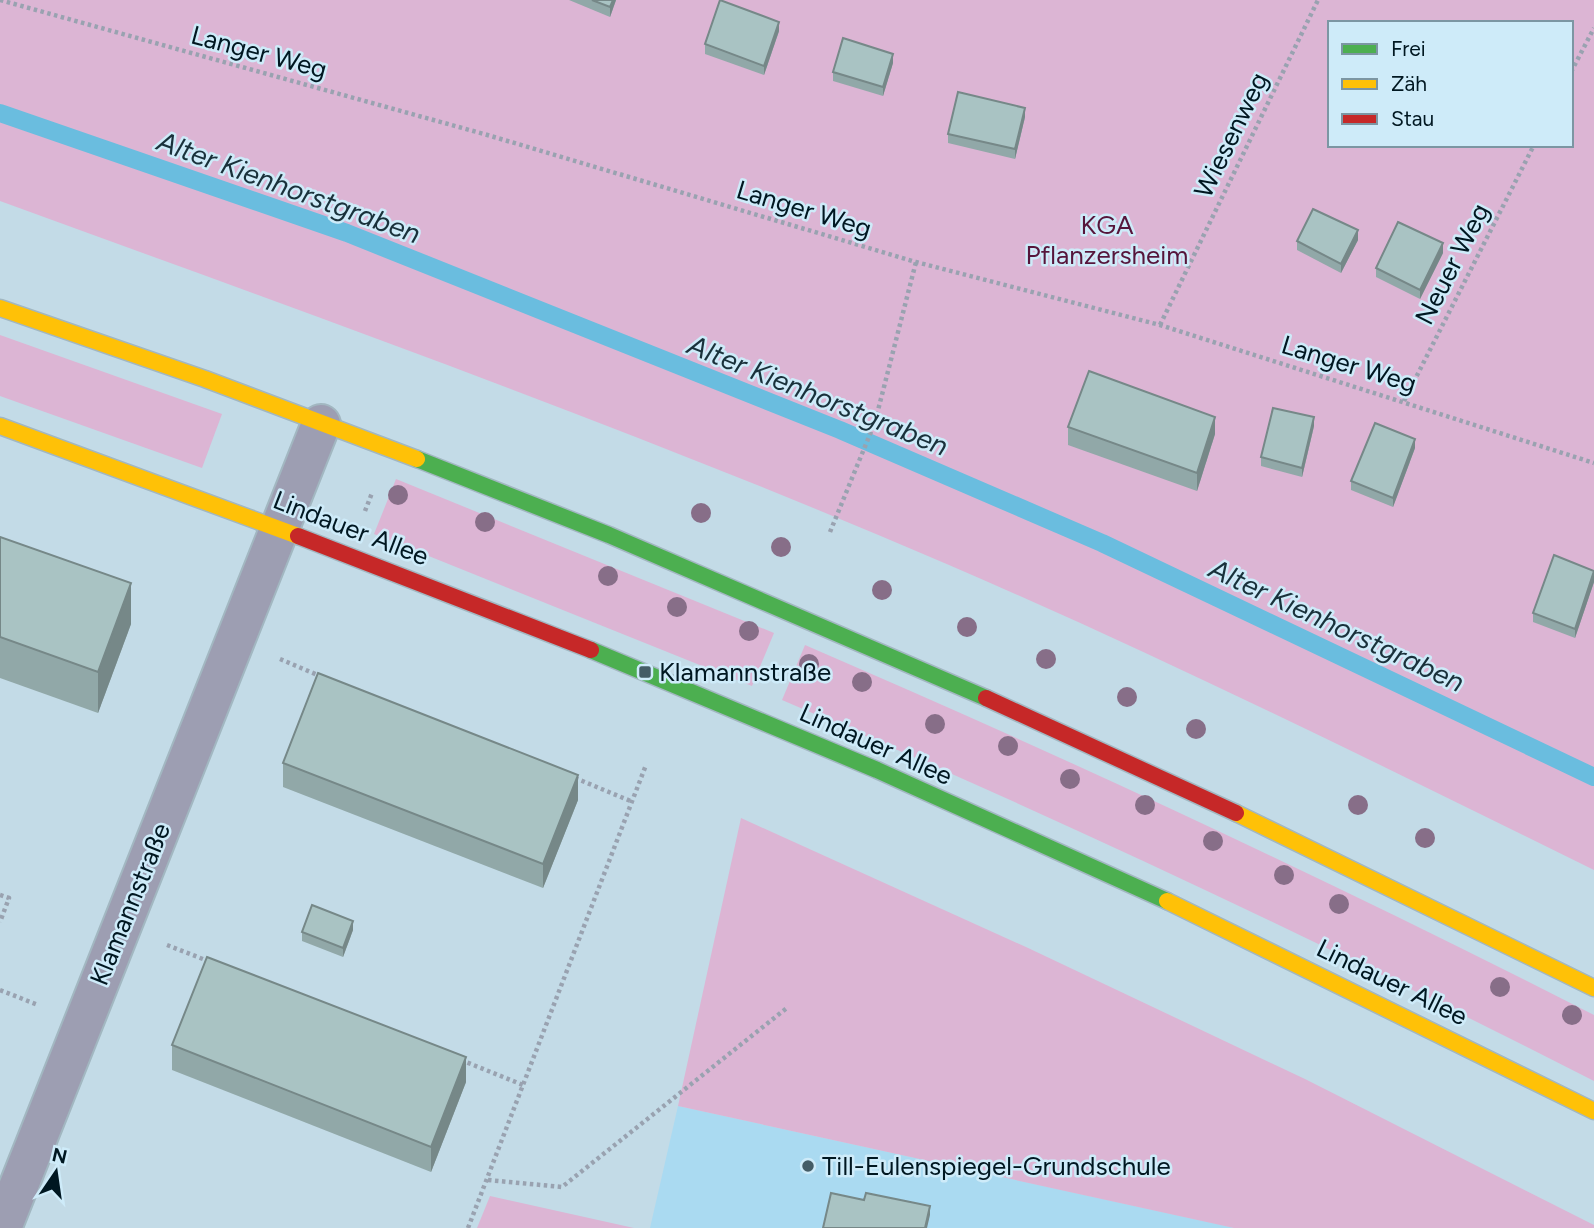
<svg xmlns="http://www.w3.org/2000/svg" width="1594" height="1228" viewBox="0 0 1594 1228" font-family="Figtree,sans-serif">
<style>
.built{fill:#aadaf1}
.green{fill:#dcb5d4;fill-rule:evenodd}
.lines{fill:none;stroke-linecap:round;stroke-linejoin:round}
.stream{stroke:#6abddf;stroke-width:18}
.street-casing{stroke:#a2b7c1;stroke-width:42}
.fast-casing{stroke:#a2b7c1;stroke-width:19}
.slow-casing{stroke:#a2b7c1;stroke-width:19}
.jam-casing{stroke:#a2b7c1;stroke-width:19}
.path{stroke:#99a2b0;stroke-width:4.5;stroke-dasharray:3.5 3.5;stroke-linecap:butt}
.street{stroke:#9d9eb2;stroke-width:38}
.fast{stroke:#4caf50;stroke-width:16}
.slow{stroke:#ffc107;stroke-width:16}
.jam{stroke:#c62828;stroke-width:16}
.tree{fill:#876e88}
.wall{fill:#91a8a8}
.shaded-wall{fill:#768888}
.building{fill:#a9c3c3;stroke:#768888;stroke-width:2}
.poi-dot{fill:#445c66;stroke:#ceebf9;stroke-width:2.5}
.labels{text-anchor:middle;dominant-baseline:central;stroke-width:5;stroke-linejoin:round;paint-order:stroke}
.street-label{font-size:26px;fill:#001721;stroke:#ceebf9}
.park-label{font-size:26px;fill:#56153b;stroke:#ceebf9}
.poi-label{font-size:26px;fill:#001721;stroke:#ceebf9;text-anchor:start}
.water-label{font-size:28px;font-style:italic;fill:#19313b;stroke:#ceebf9}
</style>
<rect width="100%" height="100%" fill="#c3dbe7"/>
<path class="built" d="M678 1106 1226 1226 1234 1228H650Z"/>
<g class="green">
<path d="M0 0H1594V870C1381 765 1167 659 949 565 638 431 318 317 0 201ZM1330 23H1571V145H1330Z"/>
<path d="M0 335 222 414 202 468 0 396Z"/>
<path d="M396 479 774 633 752 686 374 534Z"/>
<path d="M805 645C1072 760 1335 883 1594 1015V1081C1327 945 1057 817 782 700Z"/>
<path d="M741 818 1026 947 1305 1079 1594 1225V1228H1234L678 1106Z"/>
<path d="M490 1196 634 1228H477Z"/>
</g>
<g class="lines">
<path class="stream" d="M0 113 347 233 840 430 1102 543 1594 777"/>
<defs>
<path id="street" d="M2 1228 321 424"/>
<g id="fast">
<path d="M417 459 609 535 986 698"/>
<path d="M591 650 877 770 1167 901"/>
</g>
<g id="slow">
<path d="M0 308 205 379 417 459"/>
<path d="M0 426 298 536"/>
<path d="M1236 813 1594 988"/>
<path d="M1167 901 1594 1111"/>
</g>
<g id="jam">
<path d="M298 536 591 650"/>
<path d="M986 698 1236 813"/>
</g>
</defs>
<use href="#street" class="street-casing"/>
<use href="#fast" class="fast-casing"/>
<use href="#slow" class="slow-casing"/>
<use href="#jam" class="jam-casing"/>
<g class="path">
<path d="M0 0 484 134 916 262 1160 325 1594 463"/>
<path d="M1571 72 1594 28"/>
<path d="M1160 325 1318 0"/>
<path d="M1404 401 1534 145"/>
<path d="M365 511 372 493"/>
<path d="M830 532 875 422 916 262"/>
<path d="M280 659 320 676"/>
<path d="M575 778 633 802"/>
<path d="M0 895 9 898 0 922"/>
<path d="M167 945 208 961"/>
<path d="M0 990 38 1005"/>
<path d="M461 1060 523 1085"/>
<path d="M488 1180 562 1187 788 1007"/>
<path d="M468 1228 646 765"/>
</g>
<use href="#street" class="street"/>
<use href="#fast" class="fast"/>
<use href="#slow" class="slow"/>
<use href="#jam" class="jam"/>
</g>
<g class="tree">
<circle cx="398" cy="495" r="10"/>
<circle cx="701" cy="513" r="10"/>
<circle cx="485" cy="522" r="10"/>
<circle cx="781" cy="547" r="10"/>
<circle cx="608" cy="576" r="10"/>
<circle cx="882" cy="590" r="10"/>
<circle cx="677" cy="607" r="10"/>
<circle cx="967" cy="627" r="10"/>
<circle cx="749" cy="631" r="10"/>
<circle cx="1046" cy="659" r="10"/>
<circle cx="809" cy="664" r="10"/>
<circle cx="862" cy="682" r="10"/>
<circle cx="1127" cy="697" r="10"/>
<circle cx="935" cy="724" r="10"/>
<circle cx="1196" cy="729" r="10"/>
<circle cx="1008" cy="746" r="10"/>
<circle cx="1070" cy="779" r="10"/>
<circle cx="1145" cy="805" r="10"/>
<circle cx="1358" cy="805" r="10"/>
<circle cx="1425" cy="838" r="10"/>
<circle cx="1213" cy="841" r="10"/>
<circle cx="1284" cy="875" r="10"/>
<circle cx="1339" cy="904" r="10"/>
<circle cx="1500" cy="987" r="10"/>
<circle cx="1572" cy="1015" r="10"/>
</g>
<g class="wall">
<path d="M569 0H616L610 17Z"/>
<path d="M779 31 764 75 705 54V44Z"/>
<path d="M893 63 883 96 833 81V72Z"/>
<path d="M1025 117 1015 159 948 143V134Z"/>
<path d="M1358 240 1341 273 1297 250V241Z"/>
<path d="M1443 253 1420 299 1376 277V268Z"/>
<path d="M1314 426 1302 477 1261 466V457Z"/>
<path d="M1068 427 1215 434 1197 491 1068 445Z"/>
<path d="M1415 448 1393 507 1351 490V481Z"/>
<path d="M0 537 131 624 98 713 0 678Z"/>
<path d="M1594 571V582L1575 638 1533 622V613Z"/>
<path d="M283 763 578 800 543 888 283 787Z"/>
<path d="M353 930 343 957 302 941V932Z"/>
<path d="M172 1045 466 1082 431 1172 172 1070Z"/>
</g>
<g class="shaded-wall">
<path d="M613 0H616L610 17V7Z"/>
<path d="M779 22V31L764 75V66Z"/>
<path d="M893 54V63L883 96V87Z"/>
<path d="M1025 108V117L1015 159V149Z"/>
<path d="M1358 230V240L1341 273V264Z"/>
<path d="M1443 243V253L1420 299V290Z"/>
<path d="M1215 417V434L1197 491V473Z"/>
<path d="M1314 417V426L1302 477V468Z"/>
<path d="M1415 439V448L1393 507V498Z"/>
<path d="M1594 573V582L1575 638V629Z"/>
<path d="M131 583V624L98 713V672Z"/>
<path d="M578 775V800L543 888V864Z"/>
<path d="M353 921V930L343 957V948Z"/>
<path d="M466 1057V1082L431 1172V1147Z"/>
<path d="M930 1206V1215L927 1228H925Z"/>
</g>
<g class="building">
<path d="M592 0H613L610 7Z"/>
<path d="M720 0 779 22 764 66 705 44Z"/>
<path d="M843 38 893 54 883 87 833 72Z"/>
<path d="M958 92 1025 108 1015 149 948 134Z"/>
<path d="M1313 209 1358 230 1341 264 1297 241Z"/>
<path d="M1398 222 1443 243 1420 290 1376 268Z"/>
<path d="M1089 371 1215 417 1197 473 1068 427Z"/>
<path d="M1273 408 1314 417 1302 468 1261 457Z"/>
<path d="M1375 423 1415 439 1393 498 1351 481Z"/>
<path d="M0 537 131 583 98 672 0 637Z"/>
<path d="M1554 555 1594 571 1575 629 1533 613Z"/>
<path d="M318 673 578 775 543 864 283 763Z"/>
<path d="M312 905 353 921 343 948 302 932Z"/>
<path d="M207 957 466 1057 431 1147 172 1045Z"/>
<path d="M831 1193 864 1200 866 1193 930 1206 925 1228H823Z"/>
</g>
<g class="poi-dot">
<rect x="638" y="665" width="14" height="14" rx="3.5"/>
<circle cx="808" cy="1166" r="7"/>
</g>
<g class="labels">
<g class="street-label">
<text transform="translate(259 52) rotate(15)">Langer Weg</text>
<text transform="translate(1231 135) rotate(-64)">Wiesenweg</text>
<text transform="translate(804 209) rotate(17)">Langer Weg</text>
<text transform="translate(1452 264) rotate(-63)">Neuer Weg</text>
<text transform="translate(1349 364) rotate(17)">Langer Weg</text>
<text transform="translate(351 528) rotate(21)">Lindauer Allee</text>
<text transform="translate(876 744) rotate(24)">Lindauer Allee</text>
<text transform="translate(130 904) rotate(-68)">Klamannstraße</text>
<text transform="translate(1392 982) rotate(26)">Lindauer Allee</text>
</g>
<g class="park-label">
<text x="1107" y="225">KGA<tspan x="1107" dy="30">Pflanzersheim</tspan></text>
</g>
<g class="poi-label">
<text x="659" y="672">Klamannstraße</text>
<text x="822" y="1166">Till-Eulenspiegel-Grundschule</text>
</g>
<g class="water-label">
<text transform="translate(289 187) rotate(20)">Alter Kienhorstgraben</text>
<text transform="translate(818 395) rotate(22)">Alter Kienhorstgraben</text>
<text transform="translate(1337 625) rotate(25)">Alter Kienhorstgraben</text>
</g>
</g>
<rect x="1328" y="21" width="245" height="126" fill="#ceebf9" stroke="#7c96a3" stroke-width="2"/>
<rect x="1342" y="44" width="35" height="10" fill="#4caf50" stroke="#7c96a3" stroke-width="2"/>
<text x="1391" y="56" font-size="21" fill="#001721">Frei</text>
<rect x="1342" y="79" width="35" height="10" fill="#ffc107" stroke="#7c96a3" stroke-width="2"/>
<text x="1391" y="91" font-size="21" fill="#001721">Zäh</text>
<rect x="1342" y="114" width="35" height="10" fill="#c62828" stroke="#7c96a3" stroke-width="2"/>
<text x="1391" y="126" font-size="21" fill="#001721">Stau</text>
<g transform="translate(56 1172) rotate(13)" stroke="#ceebf9" stroke-width="5" paint-order="stroke">
<path d="M0-5L12 26L0 18L-12 26Z" fill="#001721"/>
<text y="-10" font-size="19" font-weight="bold" text-anchor="middle" fill="#001721">N</text>
</g>
</svg>
